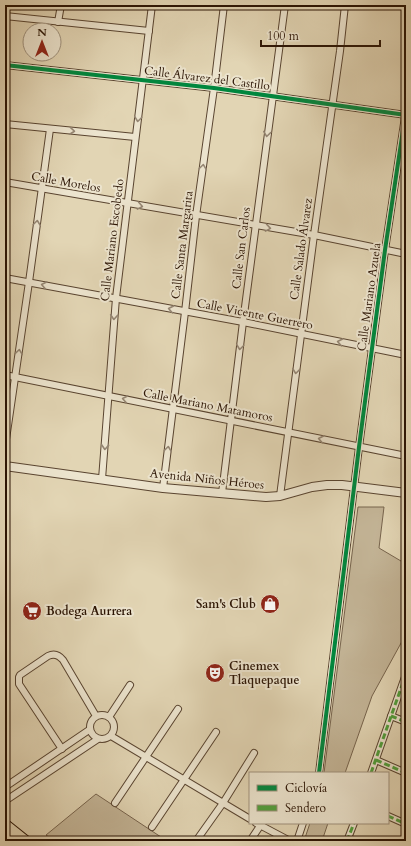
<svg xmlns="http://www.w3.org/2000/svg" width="411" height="846" viewBox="0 0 411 846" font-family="Cardo,serif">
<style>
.green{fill:#c3b496;stroke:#77644d}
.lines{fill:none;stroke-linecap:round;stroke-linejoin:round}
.minor-casing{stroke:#594430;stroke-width:8}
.tertiary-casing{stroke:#594430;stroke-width:10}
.motorway-casing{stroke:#2b1404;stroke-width:13}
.minor{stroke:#ece4ce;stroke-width:6}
.tertiary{stroke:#ece4ce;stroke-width:8}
.motorway{stroke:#e2d5b4;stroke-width:11}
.quiet{stroke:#51a03d;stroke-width:3;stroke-dasharray:6 3;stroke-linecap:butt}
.cycleway-casing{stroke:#ece4ce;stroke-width:6}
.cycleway{stroke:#00873e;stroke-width:4}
.oneway{stroke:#958673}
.labels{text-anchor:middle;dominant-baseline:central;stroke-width:4;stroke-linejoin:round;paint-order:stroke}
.street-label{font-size:12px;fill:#2b1404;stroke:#ece4ce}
.poi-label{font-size:12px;font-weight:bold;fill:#2b1404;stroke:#ece4ce;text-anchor:start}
</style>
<rect width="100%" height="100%" fill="#e2d5b4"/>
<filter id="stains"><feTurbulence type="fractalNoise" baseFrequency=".005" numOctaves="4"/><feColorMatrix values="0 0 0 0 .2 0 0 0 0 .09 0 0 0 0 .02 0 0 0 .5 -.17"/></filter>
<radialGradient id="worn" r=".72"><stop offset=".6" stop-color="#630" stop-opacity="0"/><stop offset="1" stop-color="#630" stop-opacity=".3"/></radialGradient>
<g class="green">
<path d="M358 507H384L379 548 406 564V634L372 696 345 773H324Z"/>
<path d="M96 794 167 841H54L46 835Z"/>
<path d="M310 823H328L322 841H304Z"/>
</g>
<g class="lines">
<defs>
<g id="minor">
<path d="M396 5 406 7"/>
<path d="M5 16 149 31"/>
<path d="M58 22 61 5"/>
<path d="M5 65 214 88 406 115"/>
<path d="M5 124 135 137"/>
<path d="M5 182 314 235 406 254"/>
<path d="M5 278 243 322 406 355"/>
<path d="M5 375 406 456"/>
<path d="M5 446 29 282 50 129"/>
<path d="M102 479 116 298 152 5"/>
<path d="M163 488 185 312 196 216 214 88 224 5"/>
<path d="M222 493 243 322 285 5"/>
<path d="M280 496 314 235 340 51 345 5"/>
<circle cx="102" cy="727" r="12"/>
<path d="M391 716 406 722"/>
<path d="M109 717 130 685"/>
<path d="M111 736 250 819"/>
<path d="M62 749 19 684V677L20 675 48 656C54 653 59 655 63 660L96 716"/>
<path d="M376 760 406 773"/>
<path d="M319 773 359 447 385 250 406 110"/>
<path d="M371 773 406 674"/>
<path d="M5 787 89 730"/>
<path d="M5 801 98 739"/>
<path d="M115 803 178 709"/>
<path d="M388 816 406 824"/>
<path d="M256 823 290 841"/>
<path d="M152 827 216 732"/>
<path d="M196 841 223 803 254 753"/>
<path d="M250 841 262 823"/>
<path d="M297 841 303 823"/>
<path d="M347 841 354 823"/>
</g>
<path id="tertiary" d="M5 466 163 488 266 497 280 496 312 487 327 485H342L406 493"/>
<path id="motorway" d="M5 825 25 841"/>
</defs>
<use href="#minor" class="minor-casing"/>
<use href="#tertiary" class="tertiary-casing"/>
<use href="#motorway" class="motorway-casing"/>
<use href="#minor" class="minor"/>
<use href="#tertiary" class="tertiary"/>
<use href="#motorway" class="motorway"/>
<g class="quiet">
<path d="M391 716 406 722"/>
<path d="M376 760 406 773"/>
<path d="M371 773 406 674"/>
<path d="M388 816 406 824"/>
<path d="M347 841 354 823"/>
</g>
<defs>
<g id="cycleway">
<path d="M5 65 214 88 406 115"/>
<path d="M319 773 359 447 385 250 406 110"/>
</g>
</defs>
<use href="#cycleway" class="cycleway-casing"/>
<use href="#cycleway" class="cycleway"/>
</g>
<defs><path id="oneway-chevron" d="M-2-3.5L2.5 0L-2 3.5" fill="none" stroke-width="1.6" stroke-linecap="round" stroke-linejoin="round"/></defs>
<g class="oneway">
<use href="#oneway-chevron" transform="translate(138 119) rotate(97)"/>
<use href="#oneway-chevron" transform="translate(72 131) rotate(6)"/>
<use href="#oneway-chevron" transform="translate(267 134) rotate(98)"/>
<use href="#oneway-chevron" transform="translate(203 167) rotate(-82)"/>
<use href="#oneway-chevron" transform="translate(140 206) rotate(10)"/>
<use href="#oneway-chevron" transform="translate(37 223) rotate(-83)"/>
<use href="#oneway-chevron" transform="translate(268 228) rotate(9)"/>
<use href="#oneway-chevron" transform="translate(44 285) rotate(-169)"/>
<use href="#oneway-chevron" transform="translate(171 309) rotate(-169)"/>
<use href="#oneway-chevron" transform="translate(114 317) rotate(94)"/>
<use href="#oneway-chevron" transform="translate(340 342) rotate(-169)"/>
<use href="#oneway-chevron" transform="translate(240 347) rotate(97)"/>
<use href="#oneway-chevron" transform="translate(19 352) rotate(-82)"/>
<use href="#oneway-chevron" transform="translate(296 371) rotate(97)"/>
<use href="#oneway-chevron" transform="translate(125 399) rotate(-169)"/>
<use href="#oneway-chevron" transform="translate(321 439) rotate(-169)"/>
<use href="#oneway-chevron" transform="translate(105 447) rotate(94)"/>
<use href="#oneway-chevron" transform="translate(168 449) rotate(-83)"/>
</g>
<defs>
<symbol id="shop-disc" viewBox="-11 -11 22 22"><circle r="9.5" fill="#8f2418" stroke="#ece4ce"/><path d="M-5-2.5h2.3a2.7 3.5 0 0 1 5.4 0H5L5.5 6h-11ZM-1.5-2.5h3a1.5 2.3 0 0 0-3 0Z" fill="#fff"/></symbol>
<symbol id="supermarket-disc" viewBox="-11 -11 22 22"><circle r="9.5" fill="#8f2418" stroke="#ece4ce"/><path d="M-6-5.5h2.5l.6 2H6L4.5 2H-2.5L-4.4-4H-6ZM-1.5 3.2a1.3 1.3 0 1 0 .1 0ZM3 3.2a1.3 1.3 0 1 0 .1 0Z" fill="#fff"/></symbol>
<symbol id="theatre-disc" viewBox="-11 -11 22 22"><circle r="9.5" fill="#8f2418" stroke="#ece4ce"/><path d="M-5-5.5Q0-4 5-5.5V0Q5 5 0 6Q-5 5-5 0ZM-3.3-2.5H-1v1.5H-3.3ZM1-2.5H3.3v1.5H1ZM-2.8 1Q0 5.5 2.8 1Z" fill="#fff"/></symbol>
</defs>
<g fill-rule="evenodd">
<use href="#shop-disc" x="259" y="593" width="22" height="22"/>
<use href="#supermarket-disc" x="21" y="600" width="22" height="22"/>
<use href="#theatre-disc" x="204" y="662" width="22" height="22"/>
</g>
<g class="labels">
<g class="street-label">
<text transform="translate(207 78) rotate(7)">Calle Álvarez del Castillo</text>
<text transform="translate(66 182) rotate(10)">Calle Morelos</text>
<text transform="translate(112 240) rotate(-83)">Calle Mariano Escobedo</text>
<text transform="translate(182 245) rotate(-83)">Calle Santa Margarita</text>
<text transform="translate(241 248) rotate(-83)">Calle San Carlos</text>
<text transform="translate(301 249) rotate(-82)">Calle Salado Álvarez</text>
<text transform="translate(369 297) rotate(-82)">Calle Mariano Azuela</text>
<text transform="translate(255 314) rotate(11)">Calle Vicente Guerrero</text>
<text transform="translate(208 405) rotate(11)">Calle Mariano Matamoros</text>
<text transform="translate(207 479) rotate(6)">Avenida Niños Héroes</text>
</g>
<g class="poi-label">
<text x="256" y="604" text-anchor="end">Sam's Club</text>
<text x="46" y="611">Bodega Aurrera</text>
<text x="229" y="666">Cinemex<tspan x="229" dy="14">Tlaquepaque</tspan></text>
</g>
</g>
<rect width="411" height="846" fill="none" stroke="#e2d5b4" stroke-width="20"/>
<rect x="6" y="6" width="399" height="834" fill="none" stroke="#2b1404" stroke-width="2"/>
<rect x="10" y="10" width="391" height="826" fill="none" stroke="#2b1404"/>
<rect x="249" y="772" width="140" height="52" fill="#ece4ce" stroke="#9f917d"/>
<rect x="257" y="785" width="20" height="6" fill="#00873e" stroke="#9f917d"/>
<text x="285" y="792" font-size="12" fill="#2b1404">Ciclovía</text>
<rect x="257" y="805" width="20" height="6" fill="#51a03d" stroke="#9f917d"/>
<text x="285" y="812" font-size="12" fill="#2b1404">Sendero</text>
<g transform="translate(42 42)"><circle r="19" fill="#ece4ce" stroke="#9f917d"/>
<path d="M0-3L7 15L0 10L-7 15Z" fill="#8f2418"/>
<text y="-6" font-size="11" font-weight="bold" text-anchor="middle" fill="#2b1404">N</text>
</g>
<path d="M261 40v6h119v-6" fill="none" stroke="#2b1404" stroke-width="2"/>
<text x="267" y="40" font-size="12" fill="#2b1404" stroke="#ece4ce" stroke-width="3" paint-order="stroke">100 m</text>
<rect width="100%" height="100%" filter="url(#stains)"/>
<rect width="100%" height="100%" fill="url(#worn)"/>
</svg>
